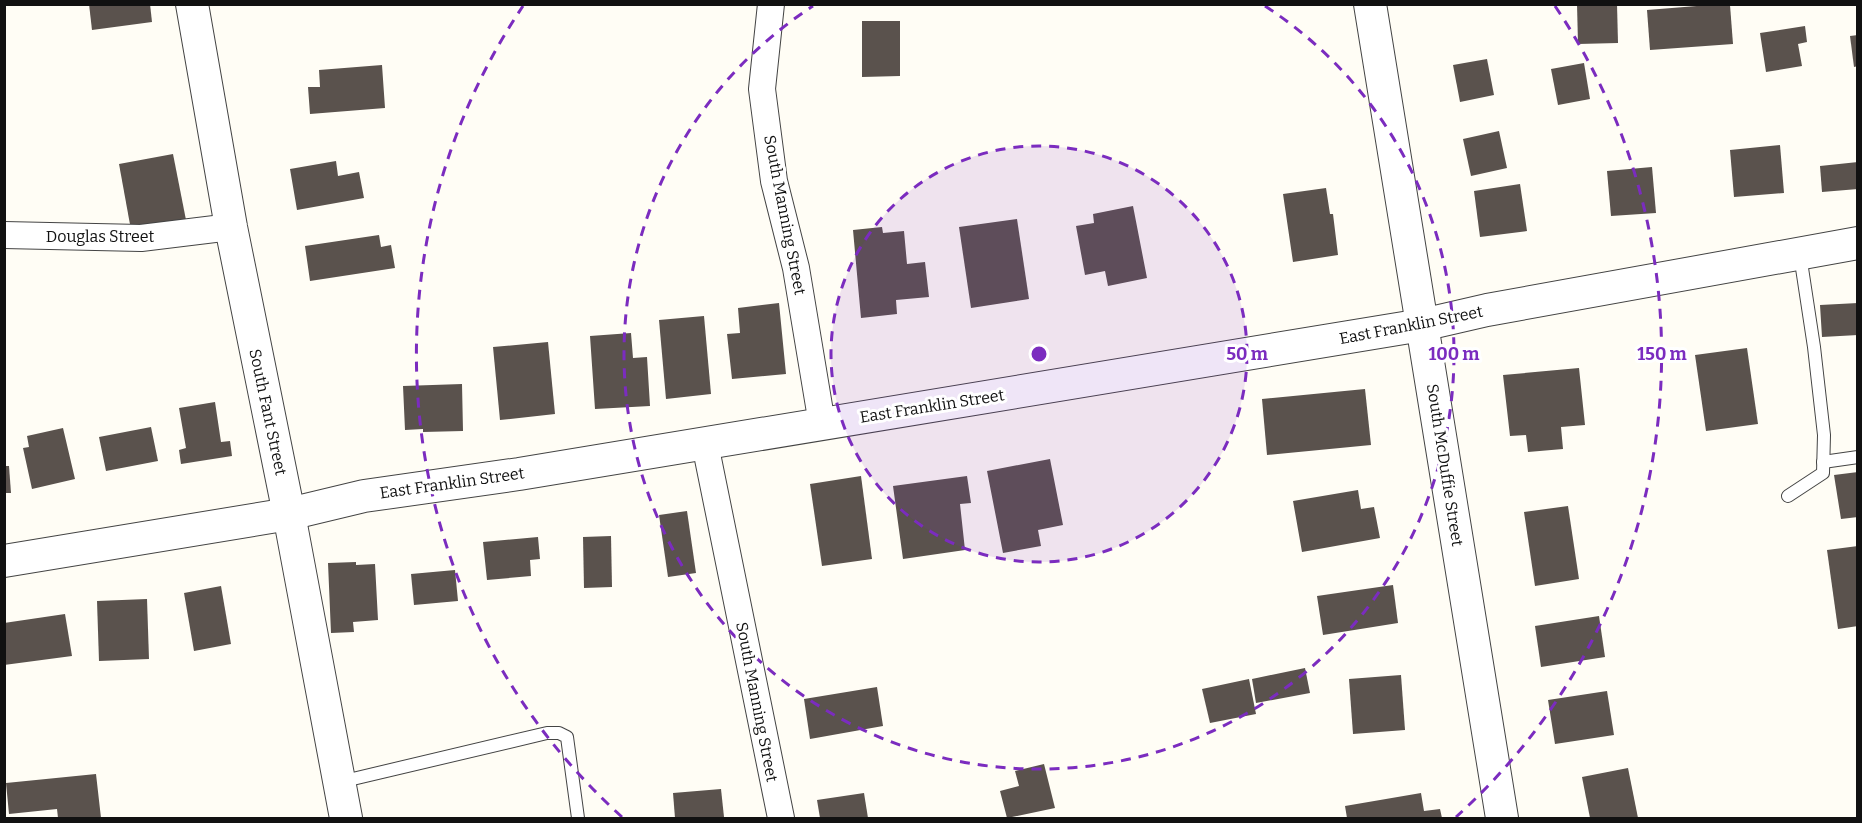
<svg xmlns="http://www.w3.org/2000/svg" width="1862" height="823" viewBox="0 0 1862 823" font-family="Bitter,serif">
<style>
.building{fill:#5a524d}
.lines{fill:none;stroke-linecap:round;stroke-linejoin:round}
.service-casing{stroke:#444;stroke-width:14}
.minor-casing{stroke:#444;stroke-width:28}
.tertiary-casing{stroke:#444;stroke-width:34}
.service{stroke:#fff;stroke-width:12}
.minor{stroke:#fff;stroke-width:26}
.tertiary{stroke:#fff;stroke-width:32}
.ring{fill:none;stroke:#7b2cbf;stroke-width:3;stroke-dasharray:10 8}
.labels{text-anchor:middle;dominant-baseline:central;stroke-width:6;stroke-linejoin:round;paint-order:stroke}
.street-label{font-size:16px;fill:#111;stroke:#fff}
.centre{fill:#7b2cbf;stroke:#fff;stroke-width:3}
.ring-label{font-size:18px;text-anchor:middle;font-weight:bold;fill:#7b2cbf;stroke:#fff;stroke-width:6;stroke-linejoin:round;paint-order:stroke}
</style>
<rect width="100%" height="100%" fill="#fffdf5"/>
<g class="building">
<path d="M89 4H150L152 22 92 30Z"/>
<path d="M1577 4H1617L1618 43 1578 44Z"/>
<path d="M1709 5H1730L1733 44 1650 50 1647 10Z"/>
<path d="M862 21H900V76L862 77Z"/>
<path d="M1805 26 1807 42 1798 44 1802 66 1766 72 1760 33Z"/>
<path d="M1858 35V66L1854 67 1850 36Z"/>
<path d="M1487 59 1494 95 1460 102 1453 65Z"/>
<path d="M1584 63 1590 99 1558 105 1551 69Z"/>
<path d="M382 65 385 108 310 114 308 87H320L319 70Z"/>
<path d="M1499 131 1507 168 1471 176 1463 139Z"/>
<path d="M1780 145 1784 193 1734 197 1730 150Z"/>
<path d="M173 154 186 220 131 230 119 164Z"/>
<path d="M336 161 338 176 359 172 364 198 297 210 290 169Z"/>
<path d="M1858 162V189L1822 192 1820 166Z"/>
<path d="M1652 167 1656 213 1611 216 1607 171Z"/>
<path d="M1520 184 1527 231 1480 237 1474 191Z"/>
<path d="M1326 188 1330 214H1333L1338 255 1293 262 1283 194Z"/>
<path d="M1133 206 1147 278 1108 286 1105 271 1085 275 1076 226 1094 223 1093 214Z"/>
<path d="M1017 219 1029 299 971 308 959 227Z"/>
<path d="M882 227 883 233 904 231 907 264 925 262 929 297 896 300 897 314 861 318 853 230Z"/>
<path d="M379 235 381 247 391 245 395 268 310 281 305 246Z"/>
<path d="M779 303 786 374 732 379 727 334 740 333 738 308Z"/>
<path d="M1858 303V335L1822 337 1820 305Z"/>
<path d="M704 316 711 394 666 399 659 320Z"/>
<path d="M631 333 633 358 647 357 650 406 595 409 590 336Z"/>
<path d="M548 342 555 414 500 420 493 347Z"/>
<path d="M1747 348 1758 424 1706 431 1695 355Z"/>
<path d="M1579 368 1585 425 1561 427 1563 449 1528 452 1526 435 1510 436 1503 375Z"/>
<path d="M462 384 463 431 423 432V429L405 430 403 386Z"/>
<path d="M1365 389 1371 445 1267 455 1262 399Z"/>
<path d="M215 402 221 442 230 441 232 456 181 464 179 450 186 448 179 408Z"/>
<path d="M151 427 158 461 106 471 99 437Z"/>
<path d="M63 428 75 479 32 489 23 448 29 447 27 436Z"/>
<path d="M1050 459 1063 525 1038 530 1041 546 1003 553 987 471Z"/>
<path d="M4 466H9L11 493H4Z"/>
<path d="M1858 472V517L1841 519 1834 475Z"/>
<path d="M861 476 872 559 822 566 810 484Z"/>
<path d="M967 476 971 503 960 504 965 550 903 559 893 486Z"/>
<path d="M1358 490 1361 509 1374 507 1380 538 1302 552 1293 501Z"/>
<path d="M1568 506 1579 579 1535 586 1524 512Z"/>
<path d="M687 511 696 573 668 577 659 515Z"/>
<path d="M611 536 612 587 584 588 583 537Z"/>
<path d="M538 537 540 559 530 560 531 576 487 580 483 542Z"/>
<path d="M1858 546V626L1838 629 1827 550Z"/>
<path d="M356 562V565L375 564 378 620 353 622 354 632 331 633 328 563Z"/>
<path d="M455 570 458 601 414 605 411 574Z"/>
<path d="M1393 585 1398 623 1323 635 1317 596Z"/>
<path d="M221 586 231 644 194 651 184 593Z"/>
<path d="M147 599 149 659 99 661 97 601Z"/>
<path d="M65 614 72 656 4 665V623Z"/>
<path d="M1599 616 1605 657 1541 667 1535 626Z"/>
<path d="M1305 668 1310 693 1256 703 1252 679Z"/>
<path d="M1401 675 1405 730 1353 734 1349 679Z"/>
<path d="M1249 679 1256 714 1210 723 1202 689Z"/>
<path d="M877 687 883 726 810 739 804 699Z"/>
<path d="M1607 691 1614 735 1555 744 1548 700Z"/>
<path d="M1044 764 1055 808 1007 818 1000 791 1019 786 1015 771Z"/>
<path d="M1628 768 1638 818H1590L1582 777Z"/>
<path d="M96 774 101 818H58L57 809 9 814 6 783Z"/>
<path d="M721 789 724 817 675 818 673 793Z"/>
<path d="M864 793 868 818H820L817 800Z"/>
<path d="M1421 793 1424 811 1440 809 1442 818H1347L1345 806Z"/>
</g>
<g class="lines">
<defs>
<g id="service">
<path d="M1823 462 1858 457"/>
<path d="M1788 496 1823 473 1824 435 1814 347 1800 255"/>
<path d="M340 782 547 733H559L567 737 578 818"/>
</g>
<g id="minor">
<path d="M771 4 762 89 774 181 796 268 822 424"/>
<path d="M4 235 141 238 231 227"/>
<path d="M705 444 781 818"/>
</g>
<g id="tertiary">
<path d="M192 4 231 227 289 514 346 818"/>
<path d="M1370 4 1502 818"/>
<path d="M4 561 289 514 364 496 519 474 1422 325 1487 310 1858 243"/>
</g>
</defs>
<use href="#service" class="service-casing"/>
<use href="#minor" class="minor-casing"/>
<use href="#tertiary" class="tertiary-casing"/>
<use href="#service" class="service"/>
<use href="#minor" class="minor"/>
<use href="#tertiary" class="tertiary"/>
</g>
<circle cx="1039" cy="354" r="208" fill="#7b2cbf" fill-opacity=".12"/>
<g class="ring">
<circle cx="1039" cy="354" r="208"/>
<path d="M1265 6A415 415 0 1 1 813 6"/>
<path d="M622 817A623 623 0 0 1 523 6M1555 6A623 623 0 0 1 1456 817"/>
</g>
<g class="labels">
<g class="street-label">
<text transform="translate(785 215) rotate(79)">South Manning Street</text>
<text x="100" y="236">Douglas Street</text>
<text transform="translate(1411 325) rotate(-11)">East Franklin Street</text>
<text transform="translate(932 406) rotate(-9)">East Franklin Street</text>
<text transform="translate(268 412) rotate(78)">South Fant Street</text>
<text transform="translate(1445 465) rotate(81)">South McDuffie Street</text>
<text transform="translate(452 483) rotate(-8)">East Franklin Street</text>
<text transform="translate(757 702) rotate(79)">South Manning Street</text>
</g>
</g>
<circle cx="1039" cy="354" r="9" class="centre"/>
<g class="ring-label">
<text x="1247" y="360">50 m</text>
<text x="1454" y="360">100 m</text>
<text x="1662" y="360">150 m</text>
</g>
<rect width="1862" height="823" fill="none" stroke="#111111" stroke-width="12"/>
</svg>
